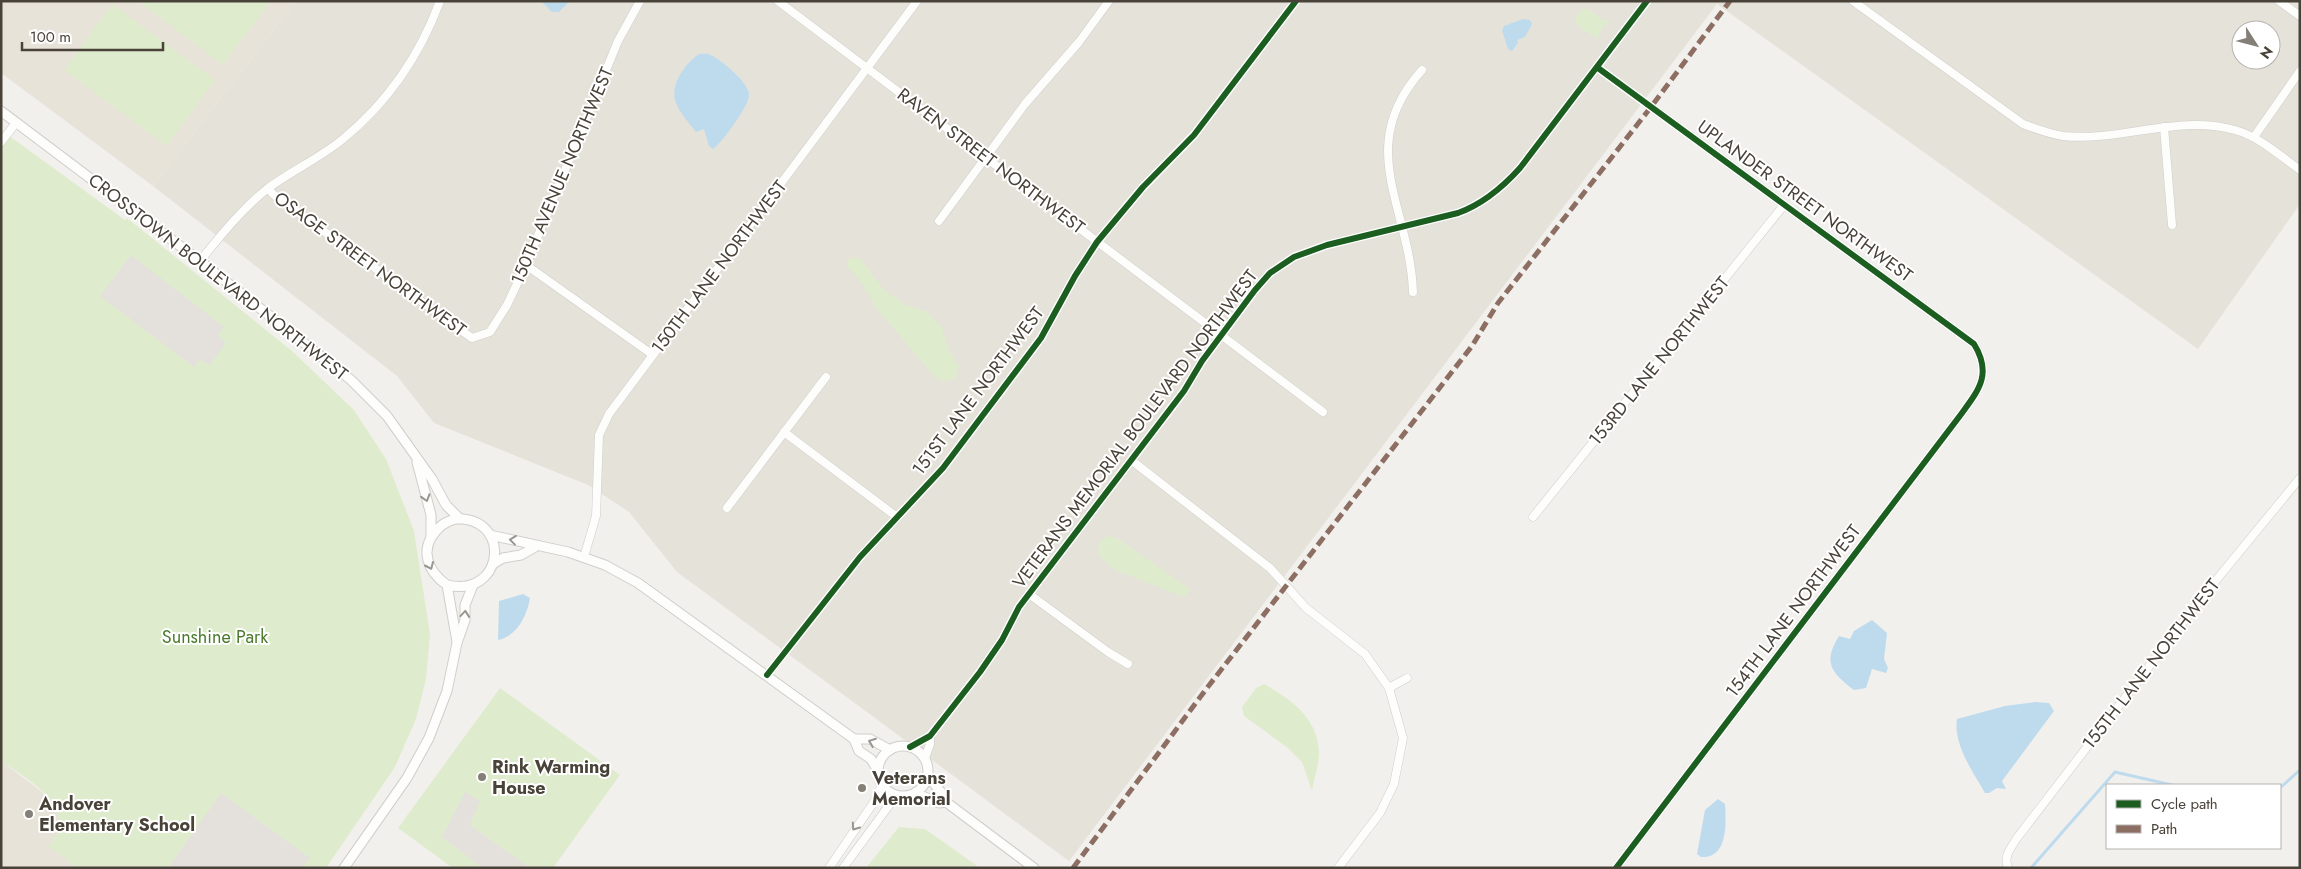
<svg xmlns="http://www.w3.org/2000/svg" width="2301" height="869" viewBox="0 0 2301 869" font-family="Jost,sans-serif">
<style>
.residential{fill:#e5e2da;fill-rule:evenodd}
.education{fill:#e8e3d8}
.green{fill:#dfebcd}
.parking{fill:#e4e1dd}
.water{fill:#bedbee}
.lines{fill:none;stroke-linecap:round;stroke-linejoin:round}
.stream{stroke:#bedbee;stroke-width:3}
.minor-casing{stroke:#d0ceca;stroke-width:9}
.tertiary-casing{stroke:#d0ceca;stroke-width:11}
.minor{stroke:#fdfdfc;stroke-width:8}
.tertiary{stroke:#fdfdfc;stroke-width:9}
.quiet{stroke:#8d6e63;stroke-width:5;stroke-dasharray:10 5;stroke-linecap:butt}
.cycleway-casing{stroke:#fff;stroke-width:9}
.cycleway{stroke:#1b5e20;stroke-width:6}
.oneway{stroke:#999690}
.poi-dot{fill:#847f77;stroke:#fff;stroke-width:2}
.labels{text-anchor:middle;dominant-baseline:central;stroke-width:4;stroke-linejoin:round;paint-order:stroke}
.street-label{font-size:18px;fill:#484238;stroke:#fff}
.park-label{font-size:18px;fill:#497a2c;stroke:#fff}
.poi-label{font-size:18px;font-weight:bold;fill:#484238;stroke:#fff;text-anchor:start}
</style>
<rect width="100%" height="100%" fill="#f2f0ec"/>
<path class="residential" d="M296 1H2300V204L2198 349 1717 4 1069 861 677 572 629 512 588 485 434 423 397 376 153 186ZM2241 30H2271V60H2241Z"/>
<g class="education">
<path d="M1 1H296L153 186 1 73Z"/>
<path d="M1 761 41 791 57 808 59 820 57 834 49 846 78 868H1Z"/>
</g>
<g class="green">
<path d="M138 1H271L223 65Z"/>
<path d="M112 4 215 80 167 146 64 70Z"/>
<path d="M1588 9 1603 20H1609L1611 22 1605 24 1597 39 1576 24 1575 18 1582 10Z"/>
<path d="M1 130 125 220 127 218 292 351 354 410 386 459 414 531 430 634 426 679 416 719 395 767 326 868H78L48 846C51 842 56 837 57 833 69 800 23 777 1 761Z"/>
<path d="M852 257 862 260 884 290 906 305 926 311 942 328 948 348 959 367 955 379 944 381 935 377 877 309 859 279 848 268 846 262Z"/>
<path d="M1109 536 1120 540 1190 589 1184 597 1115 570 1100 557 1098 545 1103 539Z"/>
<path d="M1264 684C1291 699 1318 718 1319 752 1319 765 1314 779 1312 791L1302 762 1288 748 1244 716 1242 707 1256 688Z"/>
<path d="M500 688 620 775 553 868H453L398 828Z"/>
<path d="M899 827 925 829 980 868H866Z"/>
</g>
<g class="parking">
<path d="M131 255 224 327 220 332 219 337 226 343 209 366 203 361H198L194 367 100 296Z"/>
<path d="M465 792 480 801 470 825 530 868H483L442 837Z"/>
<path d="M221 793 310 858 303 868H168Z"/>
</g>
<g class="water">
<path d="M541 1H570L559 12H552Z"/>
<path d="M1523 19 1530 20 1532 24 1525 37 1517 40 1518 43 1512 51 1508 49 1502 30 1504 26Z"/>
<path d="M699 54C703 54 707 53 711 55 721 60 751 84 749 96 748 107 721 144 713 149L709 146 704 129 696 132C689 123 678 111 675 100 671 82 686 63 699 54Z"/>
<path d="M523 594 530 598C527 616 517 636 498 640L499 601Z"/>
<path d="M1872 620 1887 633 1884 659 1888 668 1886 673 1872 669 1866 688 1854 690C1832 673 1822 663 1839 636L1850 639 1854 631Z"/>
<path d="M2035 702 2049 703 2054 711 2002 781 2006 789 1997 788 1989 793H1985C1973 772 1953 744 1957 719L2005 706Z"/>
<path d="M1718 799 1725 804C1726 821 1729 859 1701 857L1697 854 1705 810Z"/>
</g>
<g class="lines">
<g class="stream">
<path d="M2280 788 2300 770"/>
<path d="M2031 868 2115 772 2172 785"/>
</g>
<defs>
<g id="minor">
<path d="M778 1 1323 412"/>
<path d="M1853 1 2023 124C2036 129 2049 134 2063 136 2121 142 2178 114 2235 130 2260 137 2279 155 2300 170"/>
<path d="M2279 1 2300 16"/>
<path d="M1598 68 1974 344C1993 375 1978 391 1959 417L1616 868"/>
<path d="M2164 127 2172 225"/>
<path d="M2254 137 2300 71"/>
<path d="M1 142 16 123"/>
<path d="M268 189 275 196 472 338 490 332 507 305 526 265 618 41 640 1"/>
<path d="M939 221 1025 104 1079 42 1109 1"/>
<path d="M200 261C221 235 241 210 267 189 291 171 320 158 343 139 388 102 420 55 440 1"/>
<path d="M526 265 653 355"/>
<path d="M1413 292C1410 207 1353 147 1422 70"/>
<path d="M784 432 897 517"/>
<path d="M1131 460 1270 568 1306 608 1365 654 1389 688 1403 738 1394 784 1380 813 1338 868"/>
<path d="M727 508 826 377"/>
<path d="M1533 517 1784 205"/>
<path d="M584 557 596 516 599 435 609 414 917 1"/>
<path d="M1029 594 1108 652 1128 664"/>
<path d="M767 675 860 557 943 468 1041 338 1075 276 1097 242 1143 187 1194 135 1296 1"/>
<path d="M1389 688 1407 678"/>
<path d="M910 747 930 736 980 672 1002 640 1019 607 1184 391 1202 361 1255 290 1270 273 1294 257 1327 245 1458 213C1483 204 1502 188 1520 168L1647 1"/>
<path d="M925 758 930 744V736"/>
<path d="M829 868 878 796 881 786"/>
<path d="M843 868 893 800 899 796"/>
<path d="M2008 868C2003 856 2011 848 2017 838L2204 595 2300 478"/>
</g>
<g id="tertiary">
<path d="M1 111 200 261 351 380 387 416 432 479 446 505 460 519"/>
<path d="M417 462 431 515V536"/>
<path d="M490 535 568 552 605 565 638 583 854 739H870L890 750"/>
<path d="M493 564 503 558 521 555 535 547"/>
<path d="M447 585C502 598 512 524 463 519 453 518 442 523 436 531 419 550 428 572 447 585L457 642"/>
<path d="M854 739 859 751 871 759 877 769"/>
<circle cx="903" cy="771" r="25"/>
<path d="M928 776 944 796 946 802"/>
<path d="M915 793 939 803 946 802 1034 868"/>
<path d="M344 868 407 778 429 738 447 691 457 643 465 620V605L473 585"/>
</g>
</defs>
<use href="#minor" class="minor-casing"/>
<use href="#tertiary" class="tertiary-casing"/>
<use href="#minor" class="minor"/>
<use href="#tertiary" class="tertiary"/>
<path class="quiet" d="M1073 868 1207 688 1472 346 1498 303 1651 107 1730 1"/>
<defs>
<g id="cycleway">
<path d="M1598 68 1974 344C1993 375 1978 391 1959 417L1616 868"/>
<path d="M767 675 860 557 943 468 1041 338 1075 276 1097 242 1143 187 1194 135 1296 1"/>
<path d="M910 747 930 736 980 672 1002 640 1019 607 1184 391 1202 361 1255 290 1270 273 1294 257 1327 245 1458 213C1483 204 1502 188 1520 168L1647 1"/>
</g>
</defs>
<use href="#cycleway" class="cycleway-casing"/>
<use href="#cycleway" class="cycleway"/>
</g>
<defs><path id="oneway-chevron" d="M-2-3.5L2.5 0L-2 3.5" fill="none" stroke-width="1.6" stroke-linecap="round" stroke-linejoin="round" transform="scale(1.25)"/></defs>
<g class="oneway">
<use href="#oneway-chevron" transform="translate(426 498) rotate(73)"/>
<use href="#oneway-chevron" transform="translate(513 540) rotate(-173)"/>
<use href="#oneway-chevron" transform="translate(430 566) rotate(66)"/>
<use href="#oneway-chevron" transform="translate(465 614) rotate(-85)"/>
<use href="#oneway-chevron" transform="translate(872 742) rotate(-159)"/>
<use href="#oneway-chevron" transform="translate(855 827) rotate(125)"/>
</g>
<g class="poi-dot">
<circle cx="482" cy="777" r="5"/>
<circle cx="862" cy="788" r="5"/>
<circle cx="29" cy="814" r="5"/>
</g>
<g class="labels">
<g class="street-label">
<text transform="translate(991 161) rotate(37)">RAVEN STREET NORTHWEST</text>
<text transform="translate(562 176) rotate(-67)">150TH AVENUE NORTHWEST</text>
<text transform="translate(1805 201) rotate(36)">UPLANDER STREET NORTHWEST</text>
<text transform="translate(370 264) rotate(36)">OSAGE STREET NORTHWEST</text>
<text transform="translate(719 267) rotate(-53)">150TH LANE NORTHWEST</text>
<text transform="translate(218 277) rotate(38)">CROSSTOWN BOULEVARD NORTHWEST</text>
<text transform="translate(1659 361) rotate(-51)">153RD LANE NORTHWEST</text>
<text transform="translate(978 391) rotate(-53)">151ST LANE NORTHWEST</text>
<text transform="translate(1135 429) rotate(-53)">VETERANS MEMORIAL BOULEVARD NORTHWEST</text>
<text transform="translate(1793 611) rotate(-53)">154TH LANE NORTHWEST</text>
<text transform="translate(2151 664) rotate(-52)">155TH LANE NORTHWEST</text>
</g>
<g class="park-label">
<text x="215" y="637">Sunshine Park</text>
</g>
<g class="poi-label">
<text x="492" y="767">Rink Warming<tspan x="492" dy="21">House</tspan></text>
<text x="872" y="778">Veterans<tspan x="872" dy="21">Memorial</tspan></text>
<text x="39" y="804">Andover<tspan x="39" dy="21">Elementary School</tspan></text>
</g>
</g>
<rect width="2301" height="869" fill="none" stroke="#484238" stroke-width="5"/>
<rect x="2106" y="784" width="175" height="65" fill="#ffffff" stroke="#b6b3af"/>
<rect x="2116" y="800" width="25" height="8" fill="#1b5e20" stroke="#b6b3af"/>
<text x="2151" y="809" font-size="15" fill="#484238">Cycle path</text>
<rect x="2116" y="825" width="25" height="8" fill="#8d6e63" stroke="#b6b3af"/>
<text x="2151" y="834" font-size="15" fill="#484238">Path</text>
<g transform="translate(2256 45) rotate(126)"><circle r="24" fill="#ffffff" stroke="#b6b3af"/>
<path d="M0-4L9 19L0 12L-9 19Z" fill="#847f77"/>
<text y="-8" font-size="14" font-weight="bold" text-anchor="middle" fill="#484238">N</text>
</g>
<path d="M22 42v8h141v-8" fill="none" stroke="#484238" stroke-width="2.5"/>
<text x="30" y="42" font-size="15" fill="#484238" stroke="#ffffff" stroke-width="4" paint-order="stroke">100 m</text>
</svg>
